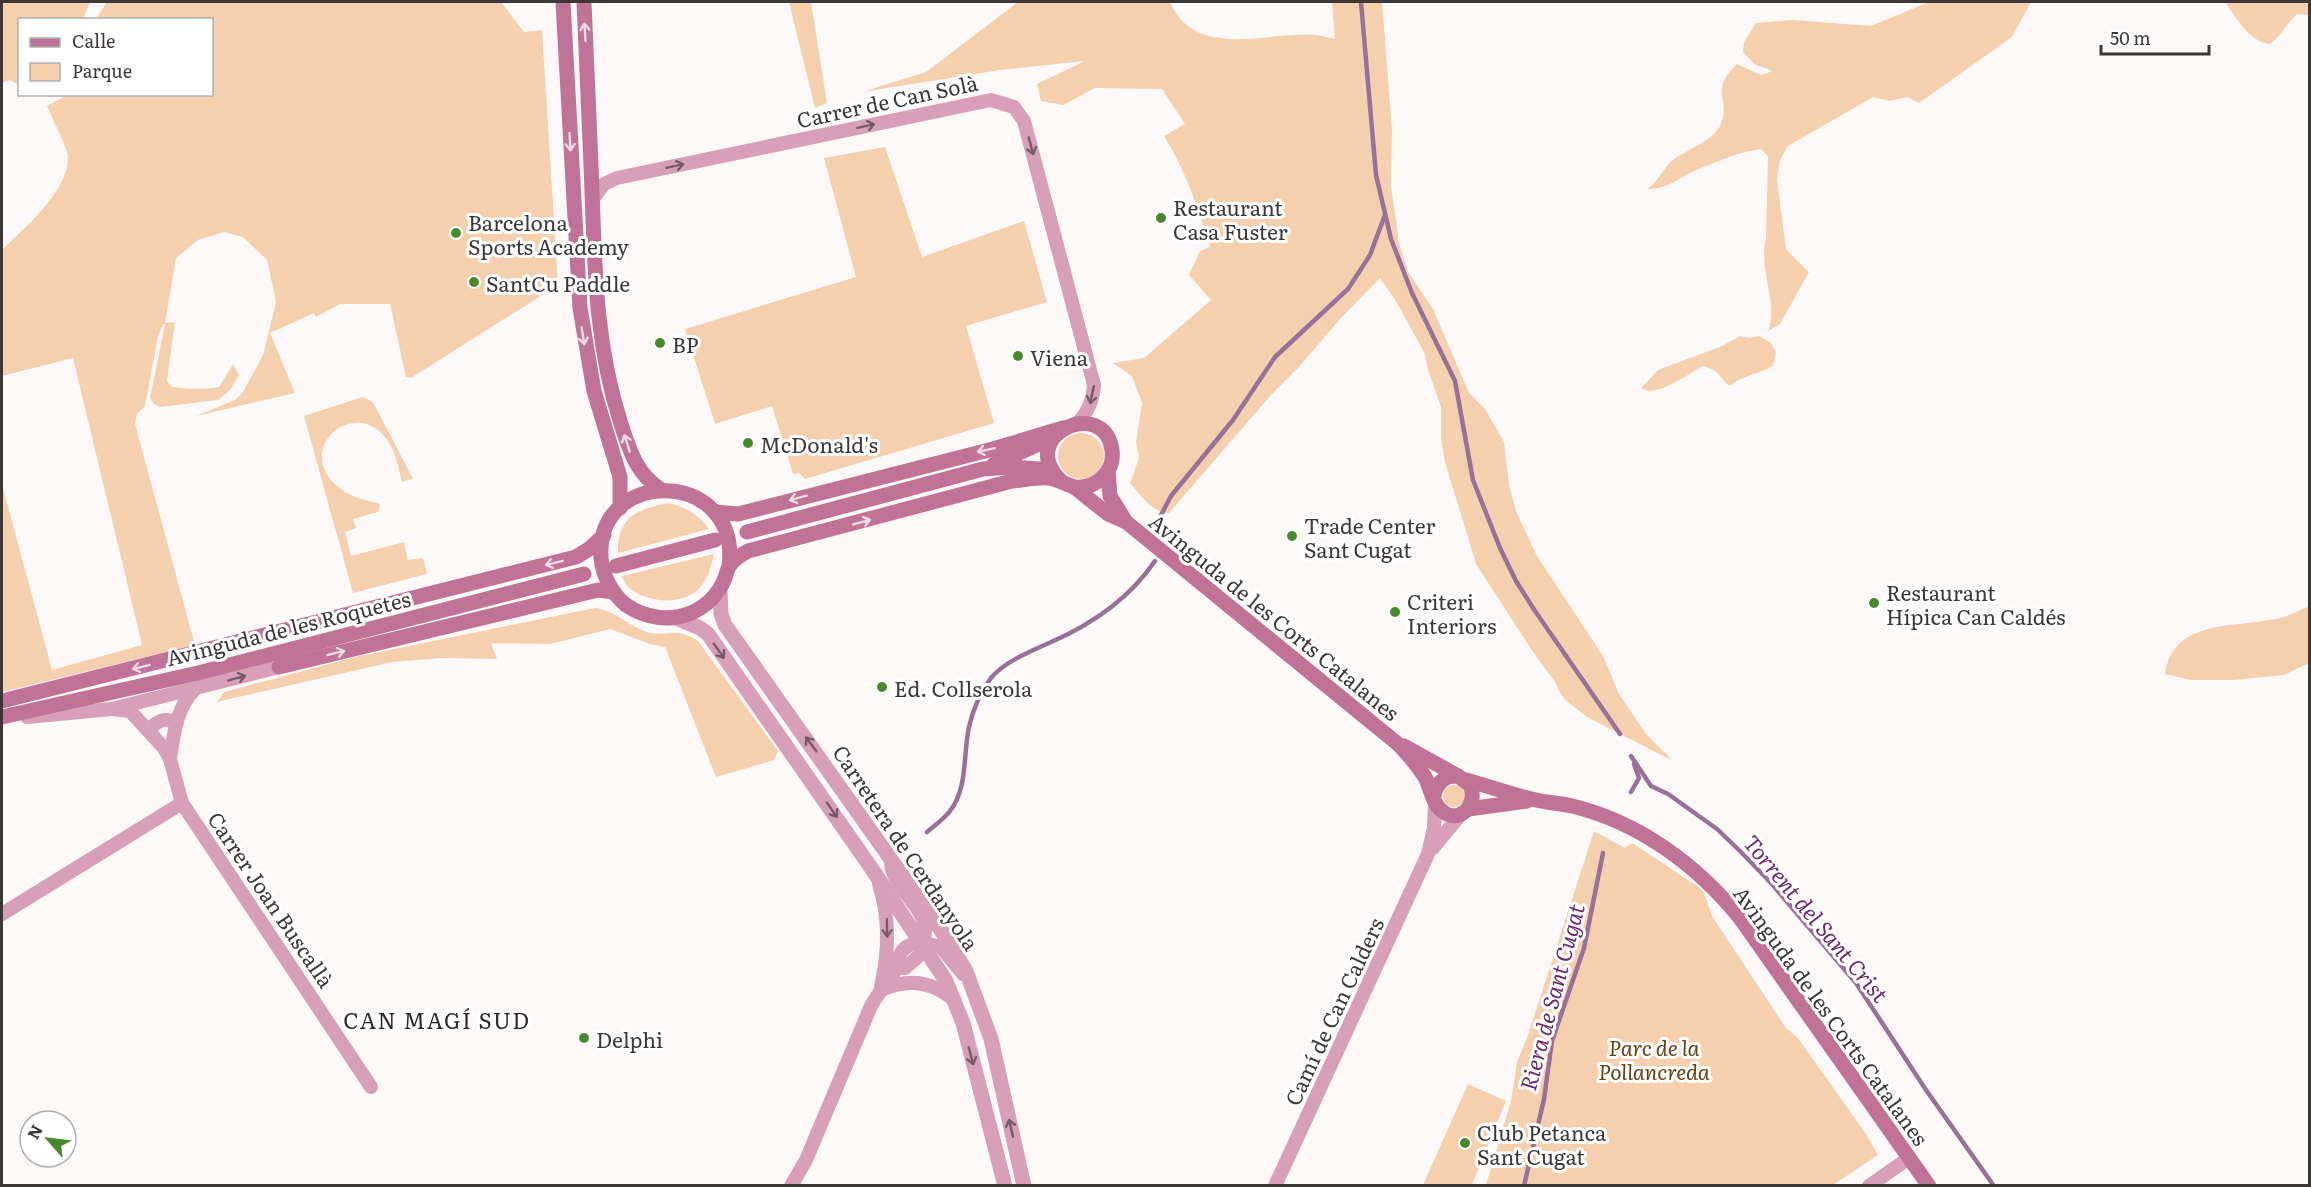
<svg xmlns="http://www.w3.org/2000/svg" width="2311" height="1187" viewBox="0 0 2311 1187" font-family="Literata,serif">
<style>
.green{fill:#f5d0ae}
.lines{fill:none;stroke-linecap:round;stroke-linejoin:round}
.stream{stroke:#987098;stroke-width:4.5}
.minor{stroke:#d79fb8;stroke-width:14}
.tertiary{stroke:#d79fb8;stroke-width:15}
.secondary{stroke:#c17298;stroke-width:15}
.oneway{stroke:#f0dce5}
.oneway2{stroke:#735c65}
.poi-dot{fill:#47892c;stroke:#fff;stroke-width:2}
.labels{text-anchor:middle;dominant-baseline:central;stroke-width:6;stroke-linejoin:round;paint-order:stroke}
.street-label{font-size:21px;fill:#3d3838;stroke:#fff}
.poi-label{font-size:21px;fill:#3d3838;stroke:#fff;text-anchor:start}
.park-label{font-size:21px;font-style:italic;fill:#663f13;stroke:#fff}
.water-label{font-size:22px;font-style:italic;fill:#6a286e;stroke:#fff}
.neighbourhood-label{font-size:22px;letter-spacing:1.5px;fill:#312728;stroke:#fff}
</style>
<rect width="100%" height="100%" fill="#fef9f9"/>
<g class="green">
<path d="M2 2H90L83 19 20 20 19 85 10 80 2 83Z"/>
<path d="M107 2H501L524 32 542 30 558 285 411 378 406 377 390 304H340L316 317 314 313 270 333 295 393 196 416 235 400 243 392 263 355 276 302 267 260 243 237 224 232 198 240 176 258 165 323 175 322 167 381 172 387C188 389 203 390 219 387L233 364 239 375 230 390 218 400 160 407 154 404 150 398 165 324H163L158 336 145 406 137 414 135 424 195 645 2 692V484L52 670 142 645 73 358 2 376V250C24 228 68 192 68 157 68 149 51 116 47 106L67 95 212 94V20L96 19Z"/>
<path d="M789 2H811L827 103 815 108Z"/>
<path d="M1018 2H1170C1195 61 1268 31 1317 35 1323 36 1329 38 1335 39L1332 2H1382L1392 131 1391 186 1399 243 1408 272 1433 309 1469 393 1485 409 1504 442 1509 485 1516 511 1537 556 1603 656 1619 694 1646 734 1673 761 1587 717 1568 702 1561 695 1555 682 1533 652 1476 564 1445 462 1441 440V407L1427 367 1425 354 1396 301 1380 278 1340 319 1299 367 1271 395 1169 513C1152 513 1141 495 1130 483L1139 458 1136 442 1142 403 1132 376 1113 363 1144 358 1211 300 1189 275 1200 251 1210 247C1198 208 1186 171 1164 136L1185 124 1162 89 1095 88 1063 105 1041 101 1037 84 1085 61 1000 70 862 92 926 72Z"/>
<path d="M1929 2H2031L2012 37 1919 103 1907 97 1889 101 1873 97 1788 146 1780 160 1777 179 1786 249 1809 272 1780 324 1768 331C1779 304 1758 269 1766 239L1768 156 1761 149C1738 152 1716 162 1694 171 1677 179 1668 189 1647 189 1659 181 1663 168 1674 159 1689 148 1715 141 1721 123 1731 97 1708 92 1737 64L1761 75 1773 71 1754 64 1743 52 1744 42 1756 23 1794 20 1871 26Z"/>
<path d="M2225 2H2309V15L2297 14C2287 23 2281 36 2270 44 2249 42 2236 17 2225 2Z"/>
<path d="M885 147 922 257 1024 221 1047 302 966 326 994 423 805 479 799 473 793 474 772 406 715 424 685 329 856 277 824 158Z"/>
<path d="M1740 336 1750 338 1759 336 1771 343 1776 352 1773 366C1759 374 1743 375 1730 386 1717 377 1723 372 1703 366 1688 374 1655 399 1641 388L1658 370 1722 346Z"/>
<path d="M363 397 373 402 413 479 402 482C399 471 397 460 393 450 362 385 283 452 345 492 355 498 369 501 380 504L378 512 353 519 356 528 345 532 351 556 404 542 408 560 423 558 427 574 353 593 304 416Z"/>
<circle cx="1081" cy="456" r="23"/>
<path d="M669 503C687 508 698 514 709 529L618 553C617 518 636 509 669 503Z"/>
<path d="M714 554C711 565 709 576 702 585 687 606 648 604 629 588 626 585 624 580 622 576Z"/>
<path d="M2309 606V663L2284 675 2233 680H2191L2165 674C2173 619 2233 628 2275 619 2287 617 2298 611 2309 606Z"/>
<path d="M595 608C614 610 629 626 647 632 667 638 676 626 698 641L778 751 774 760 716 777 665 647 650 644 610 629 550 644 491 643 497 659 442 658 392 662 217 702 224 692 355 657Z"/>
<circle cx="1454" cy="796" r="11"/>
<path d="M1594 831 1625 848 1632 843 1703 890 1712 916 1786 1028 1798 1038 1866 1134 1878 1155 1833 1185H1486L1511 1101 1517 1062 1527 1038Z"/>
<path d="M1468 1084 1506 1101 1472 1185H1423Z"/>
</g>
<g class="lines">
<g class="stream">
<path d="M1361 2 1376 175 1391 239 1412 293 1455 381 1473 480 1500 548 1516 581 1535 611 1620 734"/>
<path d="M1161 515 1171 496 1233 420 1275 357 1348 289 1370 255 1385 215"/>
<path d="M1631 756 1651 786 1668 794 1717 829 1741 852 1771 883 1856 983 1926 1090 1994 1186"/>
<path d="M1631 792 1639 778 1634 764"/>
<path d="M927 832C934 826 944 819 950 811 968 788 963 754 969 727 973 709 980 693 991 678 1004 662 1031 651 1049 643 1091 625 1129 599 1155 561"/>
<path d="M1524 1186 1544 1099 1552 1041 1584 948 1603 853"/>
</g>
<g class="minor">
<path d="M592 200 604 184 617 178 991 100 1014 107 1024 121 1094 385C1093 401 1088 411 1078 423"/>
<path d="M112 709 130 711 164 748 170 759 182 803 371 1087"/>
<path d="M27 717 112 709 279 667"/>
<path d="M148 730C158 721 163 717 177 722"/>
<path d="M170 759C174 734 176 708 195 689"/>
<path d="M1433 848 1461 814"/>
<path d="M891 862C892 888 923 904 925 929 925 936 923 945 922 953L905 968 898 967"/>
<path d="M879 884C890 918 889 952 881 986"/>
<path d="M2 914 182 803"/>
<path d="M882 990C908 978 932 981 954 1000"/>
<path d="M791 1186 806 1160 871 1006C878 993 887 983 895 971 899 966 897 962 899 957 906 938 926 943 941 947L963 974"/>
<path d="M1275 1186 1428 854 1434 828 1435 803"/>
<path d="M1869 1186 1909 1158"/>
</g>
<g class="tertiary">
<path d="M720 590 721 614 725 625 941 930 966 971 991 1039 1024 1186"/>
<path d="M674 617 700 628 708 634 874 872 946 981 963 1023 1005 1186"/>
</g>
<g class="secondary">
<path d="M563 2 580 308 594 391 620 477V508"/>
<path d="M584 2C586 56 589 111 591 166 595 256 593 337 621 424 630 451 636 473 660 489"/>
<path d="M994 464 1046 441"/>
<path d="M1108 471 1110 496 1126 522"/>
<path d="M1074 487 1108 514 1126 522 1136 530 1398 744C1408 754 1417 765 1425 777 1430 787 1433 804 1441 810 1459 826 1479 805 1470 785L1458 776C1445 775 1437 782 1434 795"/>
<path d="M715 512 738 514 993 449 1063 428"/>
<path d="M747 532 983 469 1011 467 1052 470"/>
<path d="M616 566 715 540"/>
<path d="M729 566C741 468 595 466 601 558 603 576 612 594 626 605 645 618 670 622 691 613 707 606 719 593 725 578 727 573 727 569 730 565 735 558 741 555 748 551L1012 481C1024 480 1037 477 1049 478 1058 479 1066 485 1075 487 1097 489 1115 471 1112 450 1104 395 1014 436 1061 481"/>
<path d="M279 667 598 590 614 592"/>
<path d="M2 701 576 557 589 549 604 535"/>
<path d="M2 717 198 673 584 574"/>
<path d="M1404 746 1458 776"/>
<path d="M1466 780C1489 786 1512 795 1536 800 1548 803 1560 803 1572 806 1639 822 1697 865 1740 918L1929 1186"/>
<path d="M1468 809 1527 801"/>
</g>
</g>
<defs><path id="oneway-shaft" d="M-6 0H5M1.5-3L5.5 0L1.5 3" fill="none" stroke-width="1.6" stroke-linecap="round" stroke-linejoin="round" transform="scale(1.5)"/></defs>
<g class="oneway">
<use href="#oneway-shaft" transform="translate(585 32) rotate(-93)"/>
<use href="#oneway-shaft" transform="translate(570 142) rotate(87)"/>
<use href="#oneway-shaft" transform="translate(583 336) rotate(81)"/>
<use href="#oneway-shaft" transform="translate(627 443) rotate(-108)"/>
<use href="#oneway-shaft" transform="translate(986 450) rotate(168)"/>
<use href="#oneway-shaft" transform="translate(798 498) rotate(165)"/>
<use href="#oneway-shaft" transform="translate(862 522) rotate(-15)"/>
<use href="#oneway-shaft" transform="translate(554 563) rotate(166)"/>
<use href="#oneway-shaft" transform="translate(336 653) rotate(-14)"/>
<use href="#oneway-shaft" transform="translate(141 667) rotate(166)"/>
</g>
<g class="oneway2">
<use href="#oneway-shaft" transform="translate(866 126) rotate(-12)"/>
<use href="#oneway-shaft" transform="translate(1031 146) rotate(75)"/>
<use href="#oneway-shaft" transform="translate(675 166) rotate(-12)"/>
<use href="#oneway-shaft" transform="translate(1092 395) rotate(102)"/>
<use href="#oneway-shaft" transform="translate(719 651) rotate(55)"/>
<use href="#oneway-shaft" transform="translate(237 678) rotate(-15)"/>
<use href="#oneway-shaft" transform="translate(811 744) rotate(-126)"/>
<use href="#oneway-shaft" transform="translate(832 810) rotate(55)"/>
<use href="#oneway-shaft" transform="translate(887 928) rotate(89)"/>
<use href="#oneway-shaft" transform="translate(971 1056) rotate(75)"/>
<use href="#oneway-shaft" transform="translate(1011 1128) rotate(-103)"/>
</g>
<g class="poi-dot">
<circle cx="1161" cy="218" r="6"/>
<circle cx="456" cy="233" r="6"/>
<circle cx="474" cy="282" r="6"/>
<circle cx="660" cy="343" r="6"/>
<circle cx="1018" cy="356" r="6"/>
<circle cx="748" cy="443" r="6"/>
<circle cx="1292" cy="536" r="6"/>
<circle cx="1874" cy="603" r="6"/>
<circle cx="1395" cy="612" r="6"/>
<circle cx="882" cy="687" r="6"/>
<circle cx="584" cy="1038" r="6"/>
<circle cx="1465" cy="1143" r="6"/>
</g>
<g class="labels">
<g class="street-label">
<text transform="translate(887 100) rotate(-12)">Carrer de Can Solà</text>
<text transform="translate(1275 616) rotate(39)">Avinguda de les Corts Catalanes</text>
<text transform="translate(288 627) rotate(-14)">Avinguda de les Roquetes</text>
<text transform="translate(907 847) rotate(56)">Carretera de Cerdanyola</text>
<text transform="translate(272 899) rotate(56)">Carrer Joan Buscallà</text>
<text transform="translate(1333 1011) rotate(-65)">Camí de Can Calders</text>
<text transform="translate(1832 1015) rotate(54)">Avinguda de les Corts Catalanes</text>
</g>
<g class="poi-label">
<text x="1173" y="206">Restaurant<tspan x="1173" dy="24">Casa Fuster</tspan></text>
<text x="468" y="221">Barcelona<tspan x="468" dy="24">Sports Academy</tspan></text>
<text x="486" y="282">SantCu Paddle</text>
<text x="672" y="343">BP</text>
<text x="1030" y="356">Viena</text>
<text x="760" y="443">McDonald's</text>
<text x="1304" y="524">Trade Center<tspan x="1304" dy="24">Sant Cugat</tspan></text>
<text x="1886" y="591">Restaurant<tspan x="1886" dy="24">Hípica Can Caldés</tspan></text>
<text x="1407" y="600">Criteri<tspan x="1407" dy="24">Interiors</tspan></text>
<text x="894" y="687">Ed. Collserola</text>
<text x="596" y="1038">Delphi</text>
<text x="1477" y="1131">Club Petanca<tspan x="1477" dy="24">Sant Cugat</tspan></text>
</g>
<g class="park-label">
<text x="1654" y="1046">Parc de la<tspan x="1654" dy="24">Pollancreda</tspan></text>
</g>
<g class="water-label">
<text transform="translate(1817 918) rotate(50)">Torrent del Sant Crist</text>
<text transform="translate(1551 997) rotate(-75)">Riera de Sant Cugat</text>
</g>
<g class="neighbourhood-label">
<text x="437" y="1019">CAN MAGÍ SUD</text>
</g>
</g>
<rect width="2311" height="1187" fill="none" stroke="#3d3838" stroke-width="6"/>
<rect x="18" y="18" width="195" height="78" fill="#ffffff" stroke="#b1afaf" stroke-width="1.5"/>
<rect x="30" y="38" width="30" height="9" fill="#c17298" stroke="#b1afaf" stroke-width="1.5"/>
<text x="72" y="48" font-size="18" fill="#3d3838">Calle</text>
<rect x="30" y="63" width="30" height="18" fill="#f5d0ae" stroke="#b1afaf" stroke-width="1.5"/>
<text x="72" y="78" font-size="18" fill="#3d3838">Parque</text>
<g transform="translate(48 1139) rotate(298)"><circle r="28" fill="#ffffff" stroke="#b1afaf" stroke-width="1.5"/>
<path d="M0-4.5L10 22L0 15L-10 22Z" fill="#47892c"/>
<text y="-9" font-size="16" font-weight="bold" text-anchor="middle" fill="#3d3838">N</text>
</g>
<path d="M2101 45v9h108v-9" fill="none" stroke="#3d3838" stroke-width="3"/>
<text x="2110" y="45" font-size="18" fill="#3d3838" stroke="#ffffff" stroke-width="4.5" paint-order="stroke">50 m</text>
</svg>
